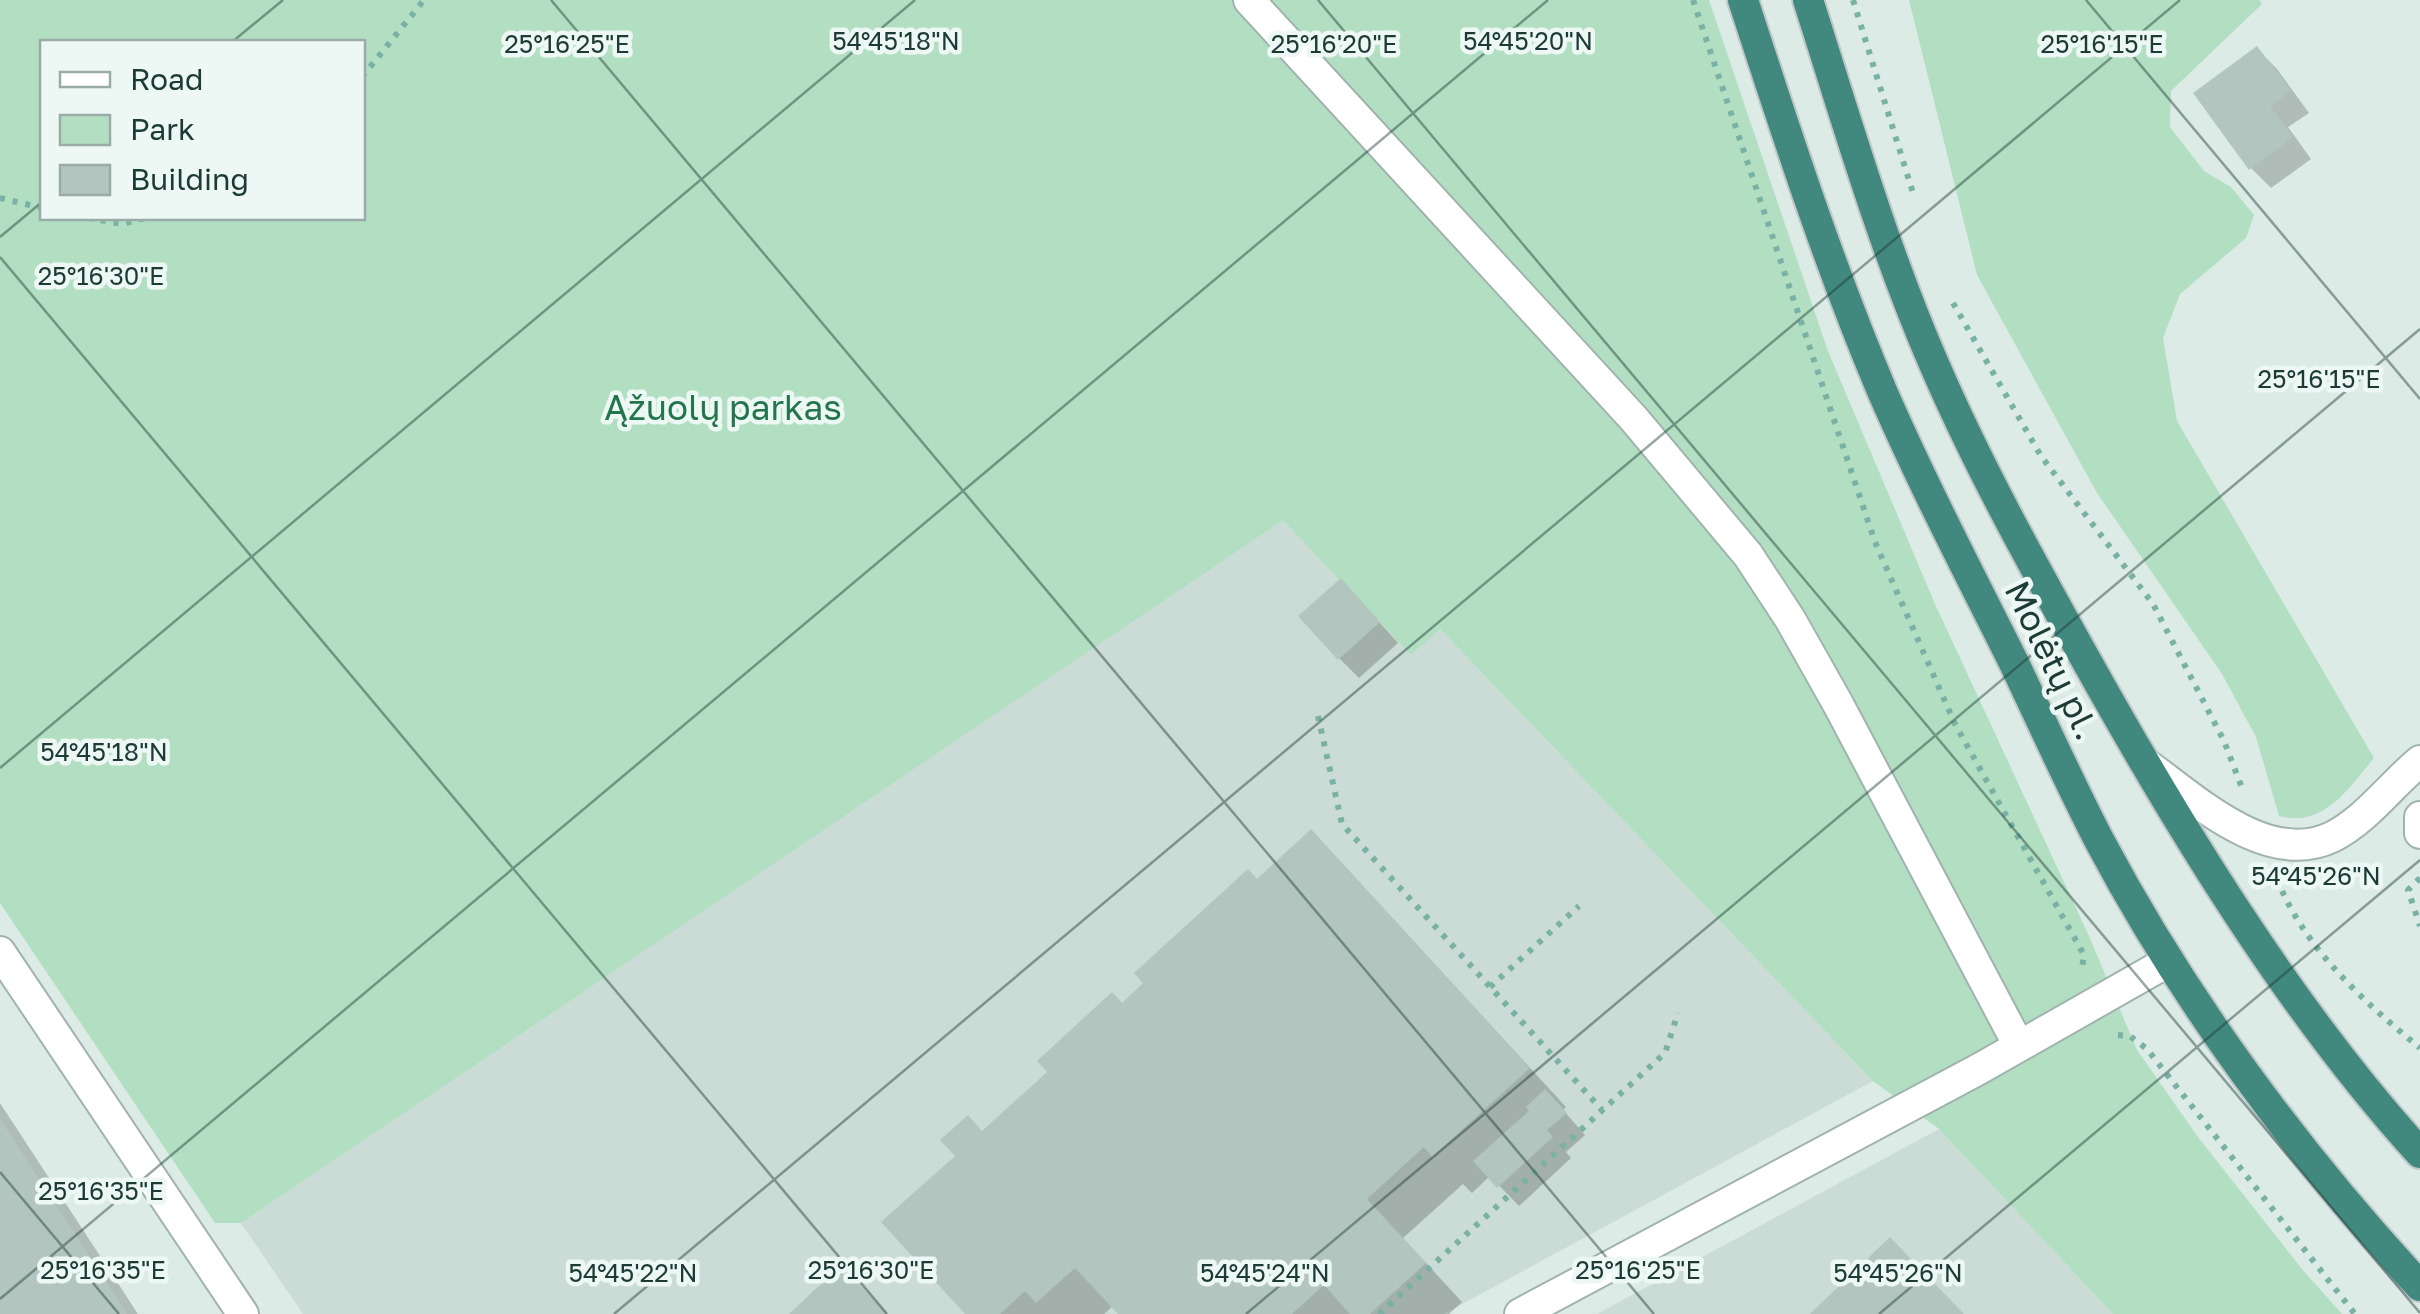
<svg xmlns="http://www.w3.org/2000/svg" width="2420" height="1314" viewBox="0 0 2420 1314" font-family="'Golos Text',sans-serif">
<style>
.built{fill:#cbdbd5}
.green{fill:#b2dfc2;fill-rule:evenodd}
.shadow{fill:#0003}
.building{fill:#b2c6bf}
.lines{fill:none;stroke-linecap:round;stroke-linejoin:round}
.minor-casing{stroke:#a0b3ae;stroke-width:34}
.trunk-casing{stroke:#c0c8c7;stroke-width:34}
.path{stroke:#79b2a5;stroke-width:6;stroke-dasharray:5 8;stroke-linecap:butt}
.minor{stroke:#fff;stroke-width:30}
.trunk{stroke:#41887e;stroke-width:30}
.ticks{fill:none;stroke:#1d3b36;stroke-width:2.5;stroke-opacity:0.45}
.labels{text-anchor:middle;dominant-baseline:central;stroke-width:9;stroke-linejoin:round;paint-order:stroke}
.park-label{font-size:35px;fill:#23764b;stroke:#edf7f3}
.street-label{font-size:35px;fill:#1d3b36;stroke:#edf7f3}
.ticks-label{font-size:25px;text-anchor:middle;fill:#1d3b36;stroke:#edf7f3;stroke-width:9;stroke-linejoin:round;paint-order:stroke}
</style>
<rect width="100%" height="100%" fill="#ddebe6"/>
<g class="built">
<path d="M1283 519 1411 654 1439 628 1873 1081 1444 1314H303L241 1223Z"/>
<path d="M1939 1129 2113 1314H1597Z"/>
</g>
<g class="green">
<path d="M0 0H1709L1828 351 1935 604 2089 936 2137 1050 2198 1137 2302 1269 2342 1314H2113L1939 1129 1873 1081 1440 629 1411 655 1283 520 241 1223H215L0 903ZM42 42H362V218H42Z"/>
<path d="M1909 0H2260L2262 4 2171 91 2170 127 2204 171 2231 187 2254 215 2246 238 2180 294 2163 338 2177 421 2374 758C2348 789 2324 828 2279 816L2256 737 2222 674 2097 493 1977 275Z"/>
</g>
<g class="shadow">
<path d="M2257 49 2277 69 2309 113 2288 127 2311 159 2271 188 2251 168Z"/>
<path d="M1361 602 1398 643 1359 678 1339 658Z"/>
<path d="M1349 871 1566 1107 1563 1110 1585 1135 1566 1152 1571 1158 1519 1206 1490 1176 1472 1193 1463 1184 1403 1238 1462 1302 1449 1314H1121L1113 1306 1104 1314H969L983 1134 1258 882Z"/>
<path d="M0 1103 138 1314H0Z"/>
</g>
<g class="building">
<path d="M2257 46 2291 91 2270 106 2293 137 2249 170 2193 93Z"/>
<path d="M1341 578 1380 622 1338 660 1298 616Z"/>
<path d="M1311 829 1530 1068 1432 1157 1424 1147 1367 1199 1426 1263 1370 1314H1350L1324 1285 1292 1314H1118L1075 1268 1036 1303 1025 1291 1000 1314H965L881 1222 955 1156 940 1140 968 1115 982 1131 1047 1072 1037 1061 1112 992 1122 1003 1143 983 1134 973 1248 869 1257 879Z"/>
<path d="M1545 1089 1567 1113 1547 1130 1553 1137 1497 1188 1473 1161 1529 1111 1526 1107Z"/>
<path d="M0 1119 107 1283 127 1314H0Z"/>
<path d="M1890 1237 1964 1314H1810Z"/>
<path d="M841 1265 888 1314H789Z"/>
</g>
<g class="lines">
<defs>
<g id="minor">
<path d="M1249 0 1634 419 1748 555 1790 619 1838 704 2019 1046"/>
<path d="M2146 764C2195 799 2267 868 2332 837 2366 820 2391 785 2420 761"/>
<path d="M2420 817V833"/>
<path d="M0 952 243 1314"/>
<path d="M1520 1314 1979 1069 2169 961"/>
</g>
<g id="trunk">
<path d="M1743 0C1786 132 1828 263 1882 391 1922 483 1969 573 2014 663 2042 722 2069 782 2099 840 2183 999 2298 1155 2420 1286"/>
<path d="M1808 0C1847 122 1883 247 1934 364 1978 466 2032 563 2086 660 2179 827 2291 1011 2420 1153"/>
</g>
</defs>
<use href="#minor" class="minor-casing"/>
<use href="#trunk" class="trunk-casing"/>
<g class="path">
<path d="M1693 0 1875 542 1955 724 2084 955 2082 968"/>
<path d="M1853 0 1913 193"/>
<path d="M362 77 424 0"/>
<path d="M0 198 42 208"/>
<path d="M88 218 122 224 145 218"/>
<path d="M1953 303 2041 456 2153 604 2224 741 2242 788"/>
<path d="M1318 716 1342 824 1602 1110"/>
<path d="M2420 878 2408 890 2420 926"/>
<path d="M2277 879C2304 948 2364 1002 2420 1048"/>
<path d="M1490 987 1579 906"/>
<path d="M2118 1035 2130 1036 2147 1049 2355 1314"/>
<path d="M1379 1314 1665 1053 1678 1013"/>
</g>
<use href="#minor" class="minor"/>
<use href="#trunk" class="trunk"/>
</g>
<path class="ticks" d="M551 0 1654 1314M1318 0 2420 1313M2086 0 2420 399M232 42 283 0M0 237 42 202M0 257 887 1314M0 768 915 0M0 1172 119 1314M0 1299 1548 0M614 1314 2180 0M1246 1314 2420 329M1879 1314 2420 860"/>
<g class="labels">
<g class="park-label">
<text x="723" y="407">Ąžuolų parkas</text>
</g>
<g class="street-label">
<text transform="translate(2053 660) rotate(64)">Molėtų pl.</text>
</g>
</g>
<g class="ticks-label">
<text x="896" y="50">54°45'18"N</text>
<text x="1528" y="50">54°45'20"N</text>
<text x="567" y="53">25°16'25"E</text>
<text x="1334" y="53">25°16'20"E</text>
<text x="2102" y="53">25°16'15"E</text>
<text x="101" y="285">25°16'30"E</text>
<text x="2319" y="388">25°16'15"E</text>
<text x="104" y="761">54°45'18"N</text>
<text x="2316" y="885">54°45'26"N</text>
<text x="101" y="1200">25°16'35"E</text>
<text x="103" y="1279">25°16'35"E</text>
<text x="871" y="1279">25°16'30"E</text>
<text x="1638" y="1279">25°16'25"E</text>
<text x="633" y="1282">54°45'22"N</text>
<text x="1265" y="1282">54°45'24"N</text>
<text x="1898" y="1282">54°45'26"N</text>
</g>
<rect x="40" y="40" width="325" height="180" fill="#edf7f3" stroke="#9aaca7" stroke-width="2.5"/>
<rect x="60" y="72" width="50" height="15" fill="#ffffff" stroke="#9aaca7" stroke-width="2.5"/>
<text x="130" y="90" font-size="30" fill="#1d3b36">Road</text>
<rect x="60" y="115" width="50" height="30" fill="#b2dfc2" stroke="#9aaca7" stroke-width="2.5"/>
<text x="130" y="140" font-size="30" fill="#1d3b36">Park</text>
<rect x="60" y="165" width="50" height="30" fill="#b2c6bf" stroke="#9aaca7" stroke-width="2.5"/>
<text x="130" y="190" font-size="30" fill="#1d3b36">Building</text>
</svg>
